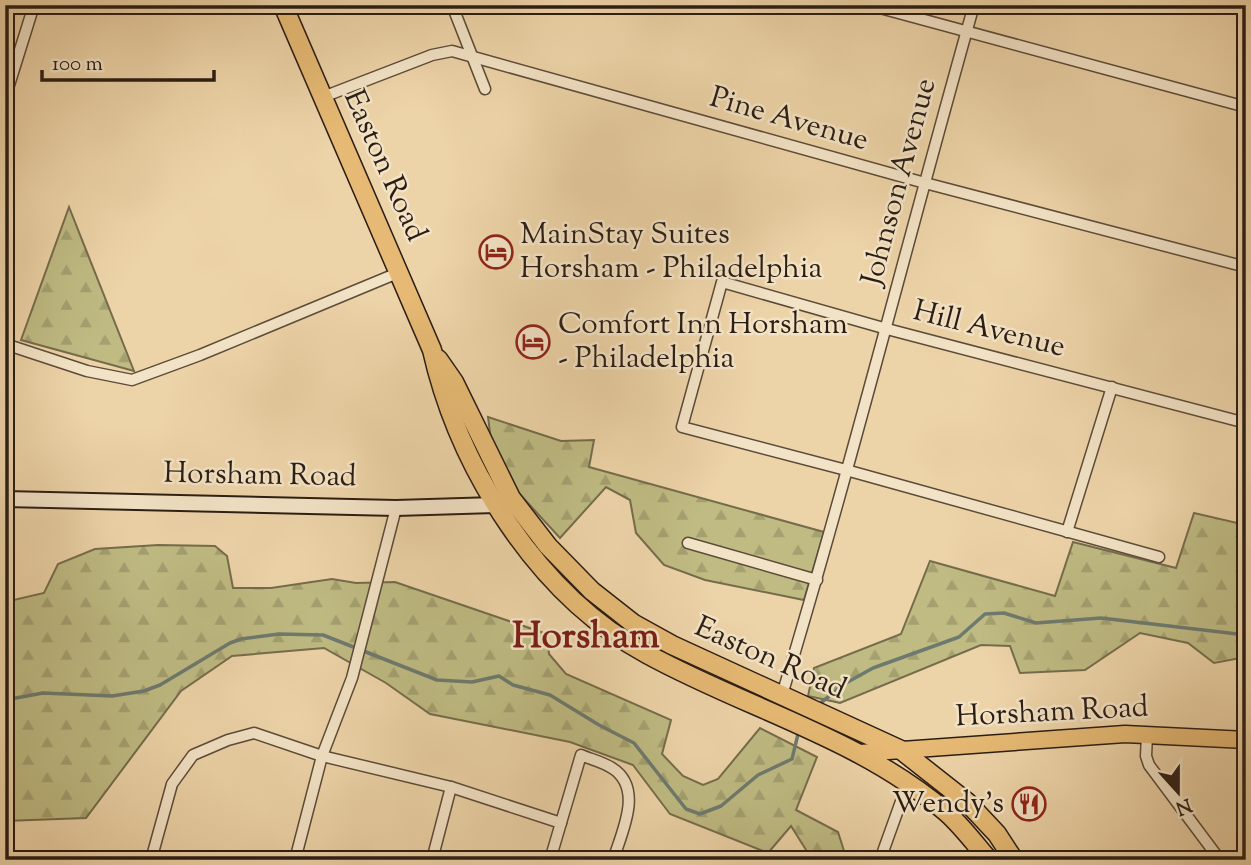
<svg xmlns="http://www.w3.org/2000/svg" width="1251" height="865" viewBox="0 0 1251 865" font-family="'Sorts Mill Goudy',serif">
<style>
.forest{fill:url(#forest-firs);stroke:#756c4c;stroke-width:2}
.lines{fill:none;stroke-linecap:round;stroke-linejoin:round}
.stream{stroke:#6d7a6f;stroke-width:3.5}
.street-casing{stroke:#5c4b39;stroke-width:13}
.secondary-casing{stroke:#2b1d14;stroke-width:18}
.primary-casing{stroke:#2b1d14;stroke-width:19}
.highway-casing{stroke:#2b1d14;stroke-width:21}
.street{stroke:#f3e3c6;stroke-width:10}
.secondary{stroke:#f3e3c6;stroke-width:14}
.primary{stroke:#e6ba74;stroke-width:16}
.highway{stroke:#e6ba74;stroke-width:18}
.labels{text-anchor:middle;dominant-baseline:central;stroke-width:5;stroke-linejoin:round;paint-order:stroke}
.street-label{font-size:30px;fill:#2b1d14;stroke:#f3e3c6}
.poi-label{font-size:30px;fill:#2b1d14;stroke:#f3e3c6;text-anchor:start}
.district-label{font-size:37px;font-weight:bold;fill:#7a1f14;stroke:#f3e3c6}
</style>
<defs>
<pattern id="forest-firs" width="22" height="20" patternUnits="userSpaceOnUse" patternTransform="scale(1.75)"><rect width="22" height="20" fill="#bfbb83"/><path d="M5 1l3.5 6h-7zM16 11l3.5 6h-7z" fill="#a4a070"/></pattern>
</defs>
<rect width="100%" height="100%" fill="#edd4a8"/>
<filter id="stains"><feTurbulence type="fractalNoise" baseFrequency=".00286" numOctaves="4"/><feColorMatrix values="0 0 0 0 .2 0 0 0 0 .09 0 0 0 0 .02 0 0 0 .5 -.17"/></filter>
<radialGradient id="worn" r=".72"><stop offset=".6" stop-color="#630" stop-opacity="0"/><stop offset="1" stop-color="#630" stop-opacity=".3"/></radialGradient>
<g class="forest">
<path d="M69 207 134 371 21 340Z"/>
<path d="M488 417 561 441 594 440 589 467 824 532 804 600 705 580 664 565 636 533 630 500 606 487 560 538 516 490 492 448Z"/>
<path d="M1194 513 1246 525V657L1214 663 1188 643 1140 633 1085 670 1020 673 1010 646 981 645 840 703 808 696 814 668 901 634 930 561 1055 596 1073 542 1176 568Z"/>
<path d="M158 545 215 546 227 556 233 588H271L332 579 356 583 395 582 547 634 549 654 566 674 671 720 662 754 683 776 703 785 718 779 760 728 817 757 796 810 838 832 845 854 857 860H809L808 853 791 826 768 853 670 814 633 765 570 742 430 714 386 683 324 648 232 656 181 691 86 818 5 821V602L44 593 58 564 95 549Z"/>
</g>
<g class="lines">
<g class="stream">
<path d="M5 700 43 693 112 696 144 691 160 685 230 643 241 639 279 634 323 635 437 680 472 682 499 676 513 685 550 695 599 725 634 743 686 809 700 814 721 806 758 775 792 759 799 730"/>
<path d="M818 705 846 683 873 668 959 637 985 614 1004 613 1036 623 1101 618 1246 635"/>
</g>
<defs>
<g id="street">
<path d="M452 5 485 89"/>
<path d="M869 5 1246 107"/>
<path d="M323 97 432 55 452 51 925 183 1246 267"/>
<path d="M5 98 34 5"/>
<path d="M5 344 87 371 132 380 200 355 400 272"/>
<path d="M1067 532 1112 387"/>
<path d="M688 543 817 580"/>
<path d="M1159 557 846 470 682 427 722 282 887 329 1246 423"/>
<path d="M782 695C851 467 909 235 974 5"/>
<path d="M1147 735 1146 756 1149 765 1220 860"/>
<path d="M151 860 172 784 193 755 228 740 254 733 322 756 451 787 561 823"/>
<path d="M295 860 322 756 352 678 396 508"/>
<path d="M432 860 451 787"/>
<path d="M550 860 581 755C590 759 603 762 612 768 644 788 622 832 613 860"/>
<path d="M880 860 908 782"/>
</g>
<path id="secondary" d="M5 499 396 508 495 505 504 501"/>
<path id="primary" d="M860 753 1125 734 1246 740"/>
<g id="highway">
<path d="M283 5 432 350C459 469 538 595 647 654 747 709 858 737 946 812 962 826 975 844 989 860"/>
<path d="M438 359 454 382 511 498 548 546 592 591 634 624 672 645 901 750 967 802 997 834 1014 860"/>
</g>
</defs>
<use href="#street" class="street-casing"/>
<use href="#secondary" class="secondary-casing"/>
<use href="#primary" class="primary-casing"/>
<use href="#highway" class="highway-casing"/>
<use href="#street" class="street"/>
<use href="#secondary" class="secondary"/>
<use href="#primary" class="primary"/>
<use href="#highway" class="highway"/>
</g>
<defs>
<symbol id="hotel-ring" viewBox="-11 -11 22 22"><circle r="9.5" fill="#f3e3c6" stroke="#8f2418" stroke-width="1.5"/><path d="M-6-4.5h1.5V1H6V5H4.5V3h-9V5H-6ZM-4 0a1.8 1.8 0 1 1 3.6 0ZM.5 0V-2.5h3Q6-2.5 6 0Z" fill="#8f2418"/></symbol>
<symbol id="restaurant-ring" viewBox="-11 -11 22 22"><circle r="9.5" fill="#f3e3c6" stroke="#8f2418" stroke-width="1.5"/><path d="M-5-6h1v4h1v-4h1v4h1v-4h1v5L-1.5 .5V6h-2V.5L-5-1ZM5-6V6H3V1.5H1.5Q1.5-4 5-6Z" fill="#8f2418"/></symbol>
</defs>
<g fill-rule="evenodd">
<use href="#hotel-ring" x="477" y="233" width="38" height="38"/>
<use href="#hotel-ring" x="514" y="323" width="38" height="38"/>
<use href="#restaurant-ring" x="1010" y="785" width="38" height="38"/>
</g>
<g class="labels">
<g class="street-label">
<text transform="translate(789 120) rotate(16)">Pine Avenue</text>
<text transform="translate(384 166) rotate(66)">Easton Road</text>
<text transform="translate(900 182) rotate(-75)">Johnson Avenue</text>
<text transform="translate(989 330) rotate(14)">Hill Avenue</text>
<text transform="translate(260 476) rotate(1)">Horsham Road</text>
<text transform="translate(770 659) rotate(24)">Easton Road</text>
<text transform="translate(1052 713) rotate(-3)">Horsham Road</text>
</g>
<g class="poi-label">
<text x="520" y="235">MainStay Suites<tspan x="520" dy="34">Horsham - Philadelphia</tspan></text>
<text x="558" y="325">Comfort Inn Horsham<tspan x="558" dy="34">- Philadelphia</tspan></text>
<text x="1004" y="804" text-anchor="end">Wendy's</text>
</g>
<g class="district-label">
<text x="586" y="638">Horsham</text>
</g>
</g>
<rect width="1251" height="865" fill="none" stroke="#edd4a8" stroke-width="28"/>
<rect x="7" y="7" width="1237" height="851" fill="none" stroke="#2b1d14" stroke-width="3.5"/>
<rect x="14" y="14" width="1223" height="837" fill="none" stroke="#2b1d14" stroke-width="2"/>
<g transform="translate(1178 792) rotate(159)" stroke="#f3e3c6" stroke-width="5" paint-order="stroke">
<path d="M0-5L12 26L0 18L-12 26Z" fill="#2b1d14"/>
<text y="-10" font-size="19" font-weight="bold" text-anchor="middle" fill="#2b1d14">N</text>
</g>
<path d="M42 70v10h172v-10" fill="none" stroke="#2b1d14" stroke-width="3.5"/>
<text x="52" y="70" font-size="21" fill="#2b1d14" stroke="#f3e3c6" stroke-width="5" paint-order="stroke">100 m</text>
<rect width="100%" height="100%" filter="url(#stains)"/>
<rect width="100%" height="100%" fill="url(#worn)"/>
</svg>
